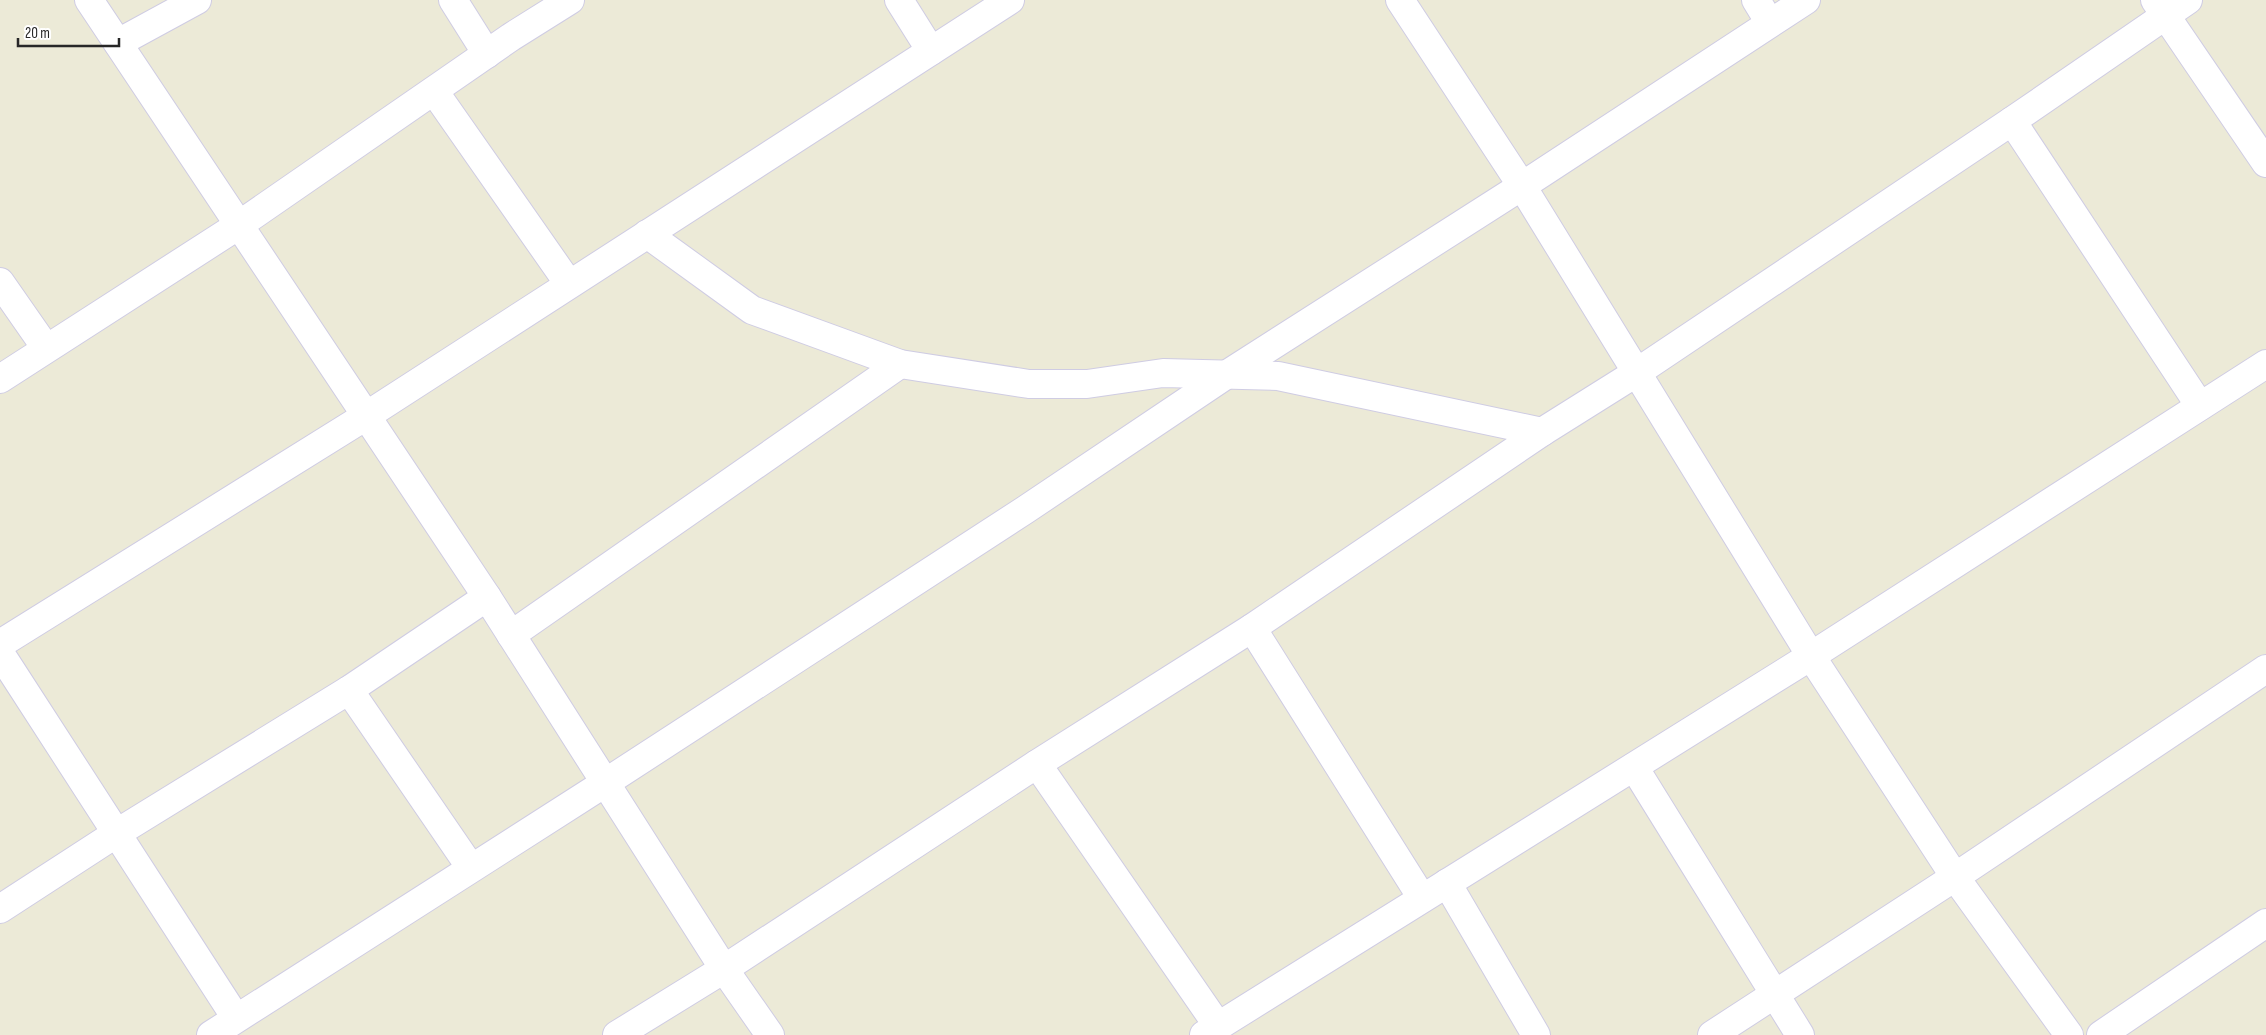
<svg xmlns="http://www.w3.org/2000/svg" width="2266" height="1035" viewBox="0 0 2266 1035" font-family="'Sofia Sans Condensed',sans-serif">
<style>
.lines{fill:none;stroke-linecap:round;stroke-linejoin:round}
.street-casing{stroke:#cfcce3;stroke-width:30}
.secondary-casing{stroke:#cfcce3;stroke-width:30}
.street{stroke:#fff;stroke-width:28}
.secondary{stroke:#fff;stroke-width:28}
</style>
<rect width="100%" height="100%" fill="#ecead7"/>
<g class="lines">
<defs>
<g id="street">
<path d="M453 0 487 54"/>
<path d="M899 0 931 51"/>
<path d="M1400 0 1522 186 1811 656 1955 877 2069 1035"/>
<path d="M1756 0 1770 23"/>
<path d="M2155 0 2266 163"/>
<path d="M118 43 197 0"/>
<path d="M434 91 569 284"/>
<path d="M2012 121 2200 406"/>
<path d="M647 234 752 310 900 364 1029 384H1087L1163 373 1278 376 1542 432"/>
<path d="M0 282 46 348"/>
<path d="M0 379 239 225 511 37 570 0"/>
<path d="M1252 628 1422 898"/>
<path d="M511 635 900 364"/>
<path d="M0 644 366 416 1010 0"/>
<path d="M0 653 236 1018"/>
<path d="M349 690 471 868"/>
<path d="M1037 764 1218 1026"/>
<path d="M1634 767 1800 1035"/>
<path d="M1447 883 1536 1035"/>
<path d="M0 909 117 833 349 690 487 597"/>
<path d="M211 1035 605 783 1025 510 1226 375 1522 186 1806 0"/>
<path d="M617 1035 724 969 1037 764 1252 628 1542 432 1636 373 2012 121 2188 0"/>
<path d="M1712 1035 1955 877 2266 669"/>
<path d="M2101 1035 2266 923"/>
</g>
<g id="secondary">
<path d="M89 0 487 597 724 969 770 1035"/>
<path d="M1204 1035 1811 656 2266 364"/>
</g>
</defs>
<use href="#street" class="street-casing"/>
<use href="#secondary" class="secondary-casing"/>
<use href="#street" class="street"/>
<use href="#secondary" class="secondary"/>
</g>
<path d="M18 38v8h101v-8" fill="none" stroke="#272727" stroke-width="2.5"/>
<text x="25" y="38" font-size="15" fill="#272727" stroke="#ffffff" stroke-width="4" paint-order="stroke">20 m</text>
</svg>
